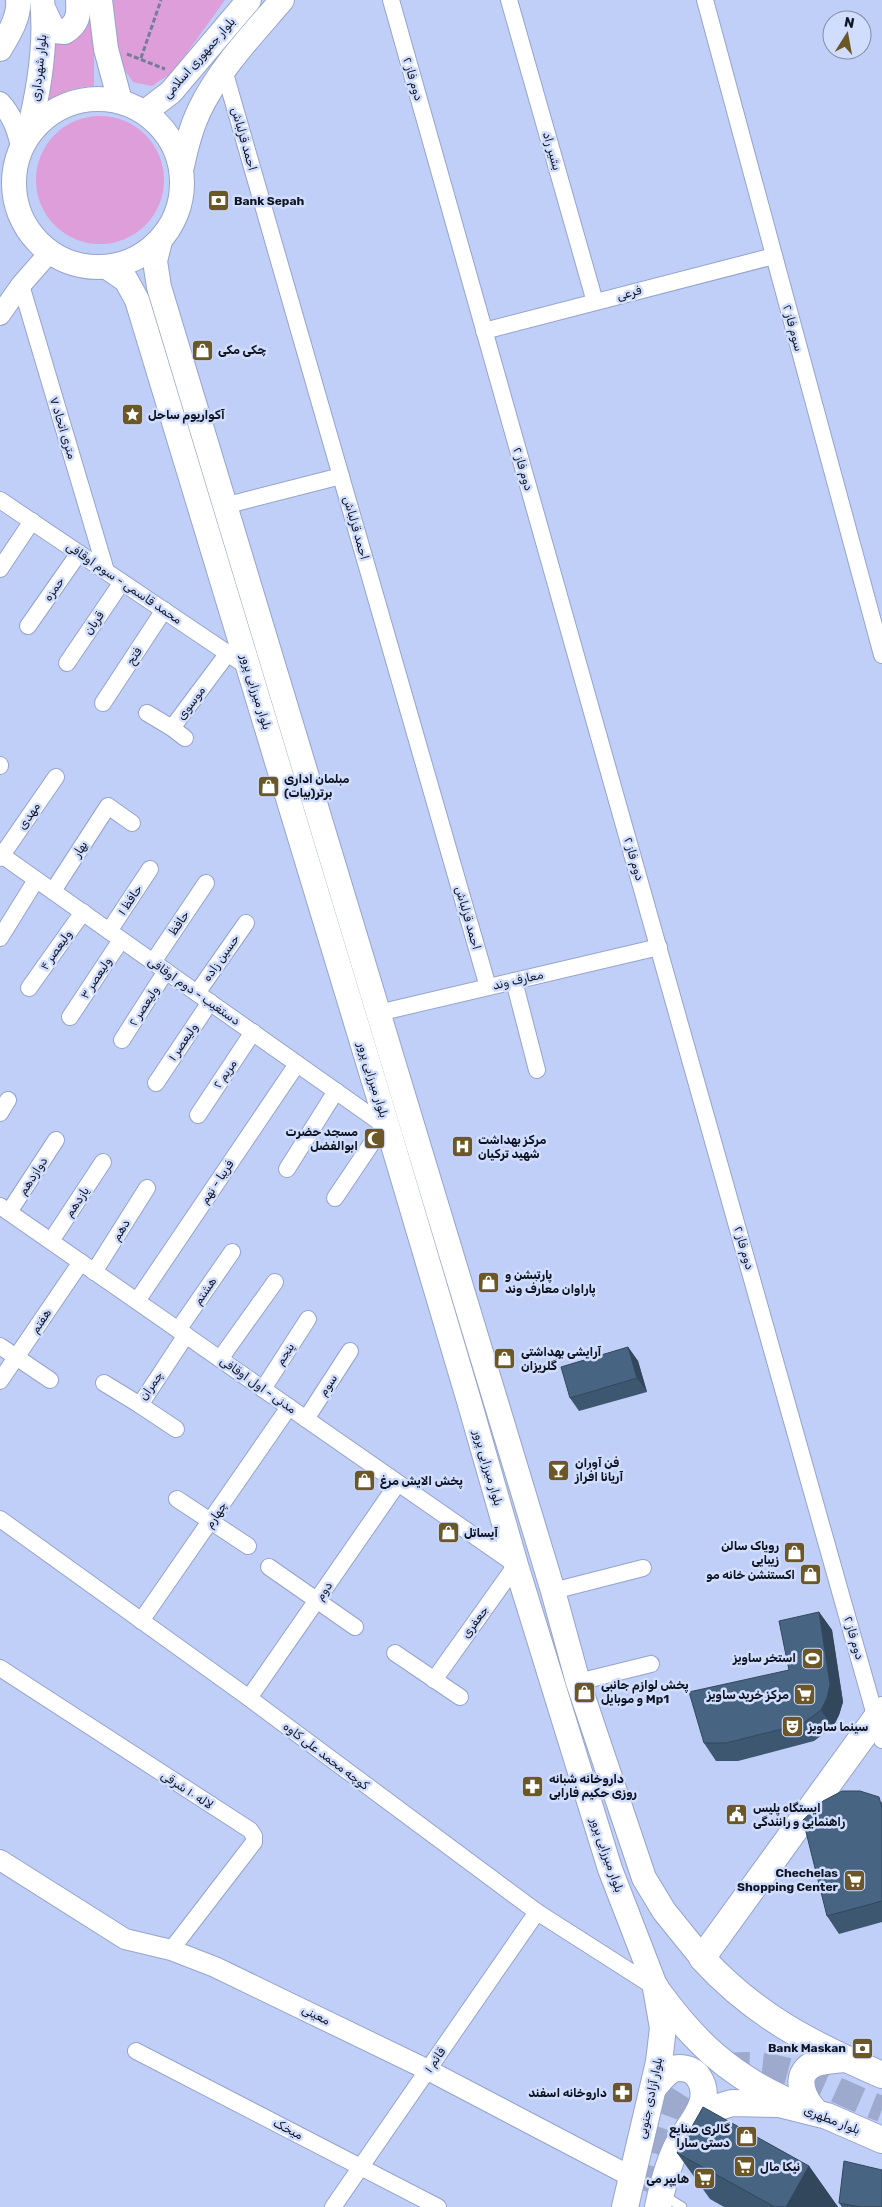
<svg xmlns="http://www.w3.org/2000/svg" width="882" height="2207" viewBox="0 0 882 2207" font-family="Rubik,'Noto Sans Arabic',sans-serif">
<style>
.grass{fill:#de9eda}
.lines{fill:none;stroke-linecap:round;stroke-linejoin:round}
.primary-tunnel{stroke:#9daacd;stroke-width:26;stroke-dasharray:26 13;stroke-linecap:butt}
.service-casing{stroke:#96a4cb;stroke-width:11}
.minor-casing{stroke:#96a4cb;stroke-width:18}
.tertiary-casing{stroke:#96a4cb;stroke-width:22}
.secondary-casing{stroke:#96a4cb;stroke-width:26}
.primary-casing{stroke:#96a4cb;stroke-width:28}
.path{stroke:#737d9a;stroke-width:3;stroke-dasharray:5 2.5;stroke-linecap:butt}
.service{stroke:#fff;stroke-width:9}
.minor{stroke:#fff;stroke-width:16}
.tertiary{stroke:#fff;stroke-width:20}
.secondary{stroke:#fff;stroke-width:24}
.primary{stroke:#fff;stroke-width:26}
.wall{fill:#3d5771}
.shaded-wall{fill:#32475c}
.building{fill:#476583;stroke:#32475c}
.labels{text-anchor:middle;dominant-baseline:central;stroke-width:5;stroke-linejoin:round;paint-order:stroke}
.street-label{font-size:12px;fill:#101523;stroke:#d0ddfd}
.poi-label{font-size:12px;font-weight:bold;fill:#101523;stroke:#d0ddfd;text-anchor:start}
</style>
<rect width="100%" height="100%" fill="#c0cff8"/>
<g class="grass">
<path d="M111 0H225L173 72 152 86 133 82 119 62Z"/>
<path d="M90 19 94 47V86C72 87 63 92 45 103L53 69 49 35H77Z"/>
<circle cx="100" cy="180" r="64"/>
</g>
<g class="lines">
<path class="primary-tunnel" d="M649 2192C655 2165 668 2107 685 2087 713 2056 769 2063 804 2076 831 2086 856 2100 882 2109"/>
<defs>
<path id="service" d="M663 2195 682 2207"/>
<g id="minor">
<path d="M391 0 882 1740"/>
<path d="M509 0 595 302"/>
<path d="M705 0 882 655"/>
<path d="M224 70 488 987"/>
<path d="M21 285 106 571"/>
<path d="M484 331 774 256"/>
<path d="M0 500 248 667"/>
<path d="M224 506 341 476"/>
<path d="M0 569 32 521"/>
<path d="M28 626 79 553"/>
<path d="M67 663 122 582"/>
<path d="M103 703 164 610"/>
<path d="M147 713 172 728 228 653"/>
<path d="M172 728 185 738"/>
<path d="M0 766V765"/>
<path d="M0 854 388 1128"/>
<path d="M0 858 56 777"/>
<path d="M53 891 108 806 132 823"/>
<path d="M109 931 150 869"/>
<path d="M0 938 36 880"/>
<path d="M153 962 206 883"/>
<path d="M514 981 537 1070"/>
<path d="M29 988 83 912"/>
<path d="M197 993 246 923"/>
<path d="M378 1013 659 947"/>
<path d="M70 1017 121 940"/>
<path d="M122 1040 166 971"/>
<path d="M156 1083 210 1002"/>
<path d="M0 1113 8 1100"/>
<path d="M198 1115 253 1032"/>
<path d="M287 1169 336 1091"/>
<path d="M335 1198 384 1125"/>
<path d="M0 1206 516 1565 434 1680"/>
<path d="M9 1212 56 1140"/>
<path d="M51 1241 103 1162"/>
<path d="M94 1272 147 1188"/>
<path d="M137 1301 297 1064"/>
<path d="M178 1330 232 1252"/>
<path d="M0 1346 50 1380"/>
<path d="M220 1359 275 1282"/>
<path d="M0 1381 81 1262"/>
<path d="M104 1383 140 1405 186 1335"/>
<path d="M263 1389 308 1319"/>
<path d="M140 1405 176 1429"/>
<path d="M306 1419 350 1351"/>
<path d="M177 1499 248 1546"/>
<path d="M0 1519 249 1698 537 1912 656 1988"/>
<path d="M269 1567 355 1627"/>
<path d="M553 1591 643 1568"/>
<path d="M141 1621 289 1407"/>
<path d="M395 1653 460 1697"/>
<path d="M0 1668 250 1830 254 1836V1842L171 1950"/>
<path d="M578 1682 651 1664"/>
<path d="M249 1698 398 1483"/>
<path d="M136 2051 438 2207"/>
<path d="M333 2207 537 1912"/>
</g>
<g id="tertiary">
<path d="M0 102C12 115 17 129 21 146"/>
<path d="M0 315 21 285 50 252"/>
<path d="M0 1860 125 1939 171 1950 215 1967 428 2070 632 2177"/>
</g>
<g id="secondary">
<path d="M100 0 106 49 120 101"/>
<path d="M43 8 54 31 65 32C78 23 79 16 78 0"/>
<path d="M0 49C8 35 20 17 18 0"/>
<circle cx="98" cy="183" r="84"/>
<path d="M145 112 171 92 249 0"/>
<path d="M28 134C39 91 47 45 42 0"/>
<path d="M182 166C186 147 191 128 199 111 219 69 252 35 282 0"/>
<path d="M160 241 155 261 159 287 553 1591 578 1682 644 1878 664 1911 702 1958"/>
<path d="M107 267 126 280 137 300 388 1128 469 1401 516 1565 610 1869 656 1988"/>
</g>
<g id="primary">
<path d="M882 1710 702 1958C755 2016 811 2044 882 2075"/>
<path d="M659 1993C695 2042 728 2073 783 2099"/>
<path d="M655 2086C661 2079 669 2068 679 2068 687 2068 695 2071 699 2078 715 2103 686 2127 676 2148 668 2165 662 2188 658 2207"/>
<path d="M817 2113C804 2101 791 2075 814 2064 824 2060 836 2060 846 2059"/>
<path d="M695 2121 712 2109 732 2103 779 2104 827 2116 882 2140"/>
<path d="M625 2207 659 2062 663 2028 656 1988"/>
</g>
</defs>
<use href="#service" class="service-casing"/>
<use href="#minor" class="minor-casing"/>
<use href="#tertiary" class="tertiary-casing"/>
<use href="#secondary" class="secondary-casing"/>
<use href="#primary" class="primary-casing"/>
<g class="path">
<path d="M127 54 165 69"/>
<path d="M141 58 161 0"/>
</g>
<use href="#service" class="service"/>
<use href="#minor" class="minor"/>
<use href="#tertiary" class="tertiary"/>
<use href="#secondary" class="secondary"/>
<use href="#primary" class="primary"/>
</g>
<g class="wall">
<path d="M628 1347 638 1361 647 1392 579 1411 570 1398Z"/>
<path d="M819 1612 832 1630 843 1702 839 1715 833 1727 814 1741 738 1761H716L704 1743 789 1670Z"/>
<path d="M882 1801V1922L839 1934 827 1916Z"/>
<path d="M677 2153 809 2166 838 2207H724L710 2199Z"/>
<path d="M839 2203 882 2207H842Z"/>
</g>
<g class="shaded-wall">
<path d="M628 1347 638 1361 647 1392 637 1378Z"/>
<path d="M819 1612 832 1630 843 1702 839 1715 833 1727 821 1710Z"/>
<path d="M809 2166 838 2207H786Z"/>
</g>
<g class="building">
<path d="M628 1347 637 1378 570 1398 561 1367Z"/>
<path d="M819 1612 830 1684 827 1698 821 1710 802 1724 726 1743H704L689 1692 789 1670 779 1621Z"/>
<path d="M842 1791H860L879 1797 882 1808V1901L827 1916 803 1820 823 1801Z"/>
<path d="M703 2107 809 2166 786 2207H775L677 2153Z"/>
<path d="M844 2161 882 2170V2207H861L839 2203Z"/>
</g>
<defs>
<symbol id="bank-square" viewBox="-11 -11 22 22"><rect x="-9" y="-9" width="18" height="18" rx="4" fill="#6b5826" stroke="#d0ddfd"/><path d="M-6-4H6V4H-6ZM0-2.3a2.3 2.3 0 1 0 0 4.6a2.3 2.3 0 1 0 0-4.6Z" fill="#fff"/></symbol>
<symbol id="shop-square" viewBox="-11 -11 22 22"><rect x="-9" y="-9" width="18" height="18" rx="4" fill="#6b5826" stroke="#d0ddfd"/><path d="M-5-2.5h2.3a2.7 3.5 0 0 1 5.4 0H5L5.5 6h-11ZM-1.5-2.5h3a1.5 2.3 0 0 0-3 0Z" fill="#fff"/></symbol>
<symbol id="sight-square" viewBox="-11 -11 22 22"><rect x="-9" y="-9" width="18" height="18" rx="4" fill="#6b5826" stroke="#d0ddfd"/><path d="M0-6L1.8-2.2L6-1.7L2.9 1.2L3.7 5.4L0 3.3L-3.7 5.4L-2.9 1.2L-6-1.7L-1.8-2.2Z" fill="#fff"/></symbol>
<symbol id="mosque-square" viewBox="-11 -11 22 22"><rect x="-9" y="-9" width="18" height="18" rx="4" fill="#6b5826" stroke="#d0ddfd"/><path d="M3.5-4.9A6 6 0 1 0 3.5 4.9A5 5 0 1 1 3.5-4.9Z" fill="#fff"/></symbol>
<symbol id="hospital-square" viewBox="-11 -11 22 22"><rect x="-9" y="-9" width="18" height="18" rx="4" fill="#6b5826" stroke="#d0ddfd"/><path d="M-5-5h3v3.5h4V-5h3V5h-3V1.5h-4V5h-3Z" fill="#fff"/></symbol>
<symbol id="bar-square" viewBox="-11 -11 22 22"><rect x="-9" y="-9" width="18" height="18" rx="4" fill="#6b5826" stroke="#d0ddfd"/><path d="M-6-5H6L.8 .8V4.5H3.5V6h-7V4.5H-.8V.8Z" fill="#fff"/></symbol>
<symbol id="stadium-square" viewBox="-11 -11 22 22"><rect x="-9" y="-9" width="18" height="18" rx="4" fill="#6b5826" stroke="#d0ddfd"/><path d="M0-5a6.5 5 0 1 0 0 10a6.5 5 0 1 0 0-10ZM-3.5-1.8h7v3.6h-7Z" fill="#fff"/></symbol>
<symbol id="supermarket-square" viewBox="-11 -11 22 22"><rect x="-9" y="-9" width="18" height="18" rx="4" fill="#6b5826" stroke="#d0ddfd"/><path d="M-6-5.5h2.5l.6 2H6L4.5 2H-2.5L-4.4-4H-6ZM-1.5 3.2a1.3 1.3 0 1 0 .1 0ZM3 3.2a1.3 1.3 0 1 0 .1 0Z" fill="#fff"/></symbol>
<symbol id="theatre-square" viewBox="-11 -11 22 22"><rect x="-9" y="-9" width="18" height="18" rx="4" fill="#6b5826" stroke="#d0ddfd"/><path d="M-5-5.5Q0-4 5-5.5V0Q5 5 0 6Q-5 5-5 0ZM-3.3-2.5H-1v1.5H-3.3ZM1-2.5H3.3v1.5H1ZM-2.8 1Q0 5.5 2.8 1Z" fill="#fff"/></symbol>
<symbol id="pharmacy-square" viewBox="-11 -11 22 22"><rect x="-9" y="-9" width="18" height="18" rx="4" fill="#6b5826" stroke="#d0ddfd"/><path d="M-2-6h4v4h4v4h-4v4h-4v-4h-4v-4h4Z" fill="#fff"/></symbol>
<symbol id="civic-square" viewBox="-11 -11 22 22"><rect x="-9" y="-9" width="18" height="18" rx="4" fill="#6b5826" stroke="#d0ddfd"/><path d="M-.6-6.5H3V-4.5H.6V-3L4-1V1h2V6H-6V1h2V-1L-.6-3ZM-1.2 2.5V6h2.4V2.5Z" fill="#fff"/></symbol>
</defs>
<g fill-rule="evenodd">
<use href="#bank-square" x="206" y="188" width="25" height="25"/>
<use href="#shop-square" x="190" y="338" width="25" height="25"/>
<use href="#sight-square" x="120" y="402" width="25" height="25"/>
<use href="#shop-square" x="256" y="774" width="25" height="25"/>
<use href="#mosque-square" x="362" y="1126" width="25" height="25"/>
<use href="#hospital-square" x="450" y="1134" width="25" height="25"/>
<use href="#shop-square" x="476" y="1270" width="25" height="25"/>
<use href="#shop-square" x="492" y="1346" width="25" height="25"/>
<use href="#bar-square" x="546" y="1458" width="25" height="25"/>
<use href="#shop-square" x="352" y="1468" width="25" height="25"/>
<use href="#shop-square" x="436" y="1520" width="25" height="25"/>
<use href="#shop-square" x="782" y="1540" width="25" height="25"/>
<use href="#shop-square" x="798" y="1562" width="25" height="25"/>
<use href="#stadium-square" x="800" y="1646" width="25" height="25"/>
<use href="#shop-square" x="572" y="1680" width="25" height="25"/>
<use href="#supermarket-square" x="792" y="1682" width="25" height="25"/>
<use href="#theatre-square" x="780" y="1714" width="25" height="25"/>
<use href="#pharmacy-square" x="520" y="1774" width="25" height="25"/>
<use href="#civic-square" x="724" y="1802" width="25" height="25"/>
<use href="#supermarket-square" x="842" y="1868" width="25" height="25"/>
<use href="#bank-square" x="850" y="2036" width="25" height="25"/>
<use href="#pharmacy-square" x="610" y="2080" width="25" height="25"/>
<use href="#shop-square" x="734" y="2124" width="25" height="25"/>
<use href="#supermarket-square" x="732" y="2154" width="25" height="25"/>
<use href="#supermarket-square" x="692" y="2166" width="25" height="25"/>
</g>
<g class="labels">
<g class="street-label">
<text transform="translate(199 58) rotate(-49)">بلوار جمهوری اسلامی</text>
<text transform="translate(39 68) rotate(-84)">بلوار شهرداری</text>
<text transform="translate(413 79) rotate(74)">دوم فاز ۲</text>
<text transform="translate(244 139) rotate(74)">احمد قزلباش</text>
<text transform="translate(552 151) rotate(74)">بشیر راد</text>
<text transform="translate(629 293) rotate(-15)">فرعی</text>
<text transform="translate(793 328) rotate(75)">سوم فاز ۲</text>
<text transform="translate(63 428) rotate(73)">۷ متری اتحاد</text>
<text transform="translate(523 469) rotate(74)">دوم فاز ۲</text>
<text transform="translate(356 528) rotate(74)">احمد قزلباش</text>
<text transform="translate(124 583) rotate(34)">محمد قاسمی - سوم اوقافی</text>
<text transform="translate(54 589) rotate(-55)">حمزه</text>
<text transform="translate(94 623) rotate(-56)">قربان</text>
<text transform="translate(134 656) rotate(-57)">فتح</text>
<text transform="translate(256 692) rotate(73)">بلوار میرزایی پرور</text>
<text transform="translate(191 703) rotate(-53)">موسوی</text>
<text transform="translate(29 816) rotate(-56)">مهدی</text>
<text transform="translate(80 849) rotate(-57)">بهار</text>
<text transform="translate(634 859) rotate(74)">دوم فاز ۲</text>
<text transform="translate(130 900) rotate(-56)">حافظ ۱</text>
<text transform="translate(468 918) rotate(74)">احمد قزلباش</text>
<text transform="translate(179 923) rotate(-56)">حافظ</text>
<text transform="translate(56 950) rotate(-55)">ولیعصر ۴</text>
<text transform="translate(221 958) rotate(-55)">حسین زاده</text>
<text transform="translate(96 978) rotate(-57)">ولیعصر ۳</text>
<text transform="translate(518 980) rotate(-13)">معارف وند</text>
<text transform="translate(194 991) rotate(35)">دستغیب - دوم اوقافی</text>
<text transform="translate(144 1006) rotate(-57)">ولیعصر ۲</text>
<text transform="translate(183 1042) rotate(-56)">ولیعصر ۱</text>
<text transform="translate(225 1074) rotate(-56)">مریم ۲</text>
<text transform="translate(373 1080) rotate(73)">بلوار میرزایی پرور</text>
<text transform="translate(33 1176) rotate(-57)">دوازدهم</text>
<text transform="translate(217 1182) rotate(-56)">فریبا - نهم</text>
<text transform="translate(77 1202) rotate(-56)">یازدهم</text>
<text transform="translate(121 1230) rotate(-58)">دهم</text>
<text transform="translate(744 1248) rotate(74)">دوم فاز ۲</text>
<text transform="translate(205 1291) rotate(-56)">هشتم</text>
<text transform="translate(41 1321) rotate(-56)">هفتم</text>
<text transform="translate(285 1354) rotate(-57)">پنجم</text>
<text transform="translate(258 1385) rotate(35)">مدنی - اول اوقافی</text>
<text transform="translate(328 1385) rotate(-57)">سوم</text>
<text transform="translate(151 1386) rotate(-55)">چمران</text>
<text transform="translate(488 1468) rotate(74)">بلوار میرزایی پرور</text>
<text transform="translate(216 1515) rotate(-56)">چهارم</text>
<text transform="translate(324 1591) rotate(-55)">دوم</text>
<text transform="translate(475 1622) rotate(-54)">جعفری</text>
<text transform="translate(854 1638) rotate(74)">دوم فاز ۲</text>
<text transform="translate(326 1756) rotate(37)">کوچه محمد علی کاوه</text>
<text transform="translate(187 1790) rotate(33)">لاله ۱۰ شرقی</text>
<text transform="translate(607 1855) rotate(71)">بلوار میرزایی پرور</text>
<text transform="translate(316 2015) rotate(26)">معینی</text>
<text transform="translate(435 2060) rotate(-55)">قائم ۱</text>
<text transform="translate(650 2098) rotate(-78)">بلوار آزادی جنوبی</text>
<text transform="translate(832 2120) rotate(21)">بلوار مطهری</text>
<text transform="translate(288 2129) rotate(27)">میخک</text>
</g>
<g class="poi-label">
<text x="234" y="201">Bank Sepah</text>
<text x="218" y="350">چکی مکی</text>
<text x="148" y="415">آکواریوم ساحل</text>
<text x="284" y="779">مبلمان اداری<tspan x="284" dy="14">برتر(بیات)</tspan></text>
<text x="358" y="1132" text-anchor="end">مسجد حضرت<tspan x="358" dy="14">ابوالفضل</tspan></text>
<text x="478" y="1140">مرکز بهداشت<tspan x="478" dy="14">شهید ترکیان</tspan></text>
<text x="505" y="1275">پارتیشن و<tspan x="505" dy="14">پاراوان معارف وند</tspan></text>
<text x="521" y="1352">آرایشی بهداشتی<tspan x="521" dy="14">گلریزان</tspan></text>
<text x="575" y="1463">فن آوران<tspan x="575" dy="14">آریانا افراز</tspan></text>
<text x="380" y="1481">پخش الایش مرغ</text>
<text x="464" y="1533">آیساتل</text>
<text x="779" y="1546" text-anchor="end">روپاک سالن<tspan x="779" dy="14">زیبایی</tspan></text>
<text x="795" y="1575" text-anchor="end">اکستنشن خانه مو</text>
<text x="796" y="1658" text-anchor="end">استخر ساویز</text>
<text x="601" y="1685">پخش لوازم جانبی<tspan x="601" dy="14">و موبایل Mp1</tspan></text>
<text x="789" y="1695" text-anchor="end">مرکز خرید ساویز</text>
<text x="808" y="1727">سینما ساویز</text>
<text x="549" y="1779">داروخانه شبانه<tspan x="549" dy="14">روزی حکیم فارابی</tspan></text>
<text x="753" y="1808">ایستگاه پلیس<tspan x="753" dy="14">راهنمایی و رانندگی</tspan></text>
<text x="838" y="1873" text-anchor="end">Chechelas<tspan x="838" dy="14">Shopping Center</tspan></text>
<text x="846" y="2048" text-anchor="end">Bank Maskan</text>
<text x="607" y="2093" text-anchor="end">داروخانه اسفند</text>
<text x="730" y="2129" text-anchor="end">گالری صنایع<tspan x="730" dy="14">دستی سارا</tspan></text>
<text x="760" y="2167">نیکا مال</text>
<text x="689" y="2179" text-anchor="end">هایپر می</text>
</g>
</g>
<g transform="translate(847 35) rotate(11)"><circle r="24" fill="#d0ddfd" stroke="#838da6"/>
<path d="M0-4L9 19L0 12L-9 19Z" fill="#6b5826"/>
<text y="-8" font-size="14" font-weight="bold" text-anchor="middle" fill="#101523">N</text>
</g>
</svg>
